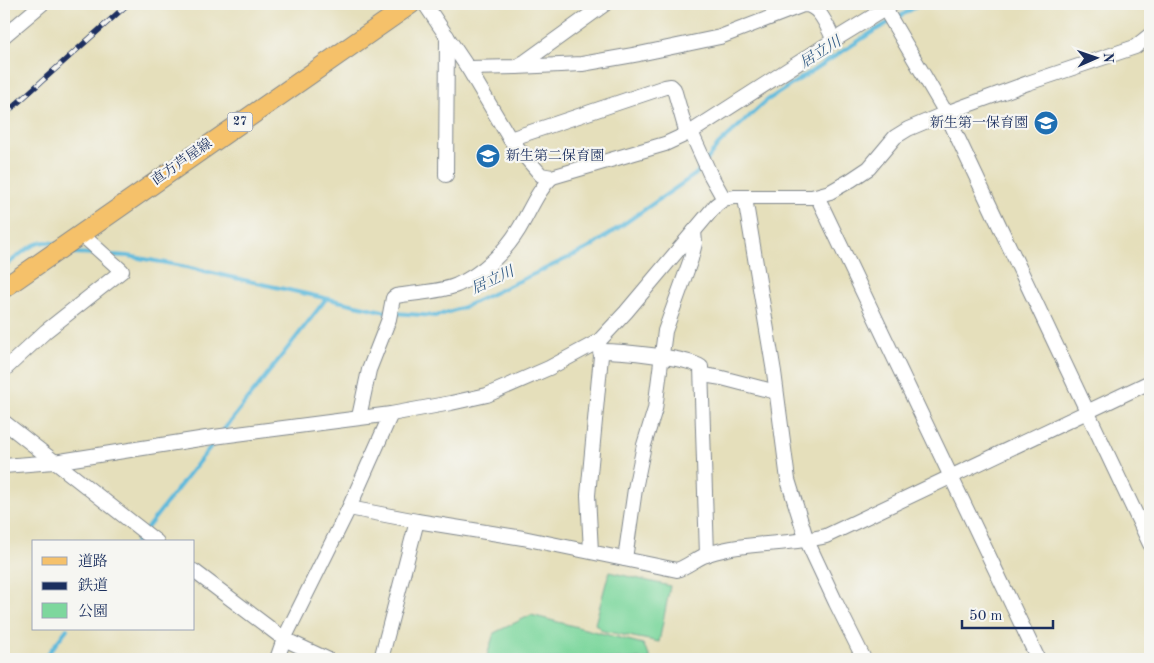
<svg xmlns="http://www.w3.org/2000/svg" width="1154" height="663" viewBox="0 0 1154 663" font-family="'Old Standard TT','Noto Serif JP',serif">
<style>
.green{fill:#7dd79d;stroke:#4c837e}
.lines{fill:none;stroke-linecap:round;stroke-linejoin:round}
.stream{stroke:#5ebadc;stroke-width:4}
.minor-casing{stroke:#80878c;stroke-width:16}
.major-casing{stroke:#80878c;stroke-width:21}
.minor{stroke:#fff;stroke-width:14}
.major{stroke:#f5c16b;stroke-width:19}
.rail-casing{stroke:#1b2f5e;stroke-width:5.5}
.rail{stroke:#f6f6f2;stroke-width:4;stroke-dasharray:11;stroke-linecap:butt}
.labels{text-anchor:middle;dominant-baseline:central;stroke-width:4.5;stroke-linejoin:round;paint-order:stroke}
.shield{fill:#f6f6f2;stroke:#5d6b8a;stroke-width:1}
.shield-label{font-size:12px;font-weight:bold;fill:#1b2f5e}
.poi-label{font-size:14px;fill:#1b2f5e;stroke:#f6f6f2;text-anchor:end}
.street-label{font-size:14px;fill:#1b2f5e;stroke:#f6f6f2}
.water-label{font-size:15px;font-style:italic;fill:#2f5984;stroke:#f6f6f2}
</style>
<rect width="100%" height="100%" fill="#f6f6f2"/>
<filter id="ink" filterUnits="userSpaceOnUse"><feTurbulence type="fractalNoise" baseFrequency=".02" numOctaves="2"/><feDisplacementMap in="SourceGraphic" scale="10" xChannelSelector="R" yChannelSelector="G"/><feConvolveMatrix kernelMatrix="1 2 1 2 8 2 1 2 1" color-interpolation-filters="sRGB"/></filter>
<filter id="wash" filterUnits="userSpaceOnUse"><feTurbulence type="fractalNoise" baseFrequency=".0096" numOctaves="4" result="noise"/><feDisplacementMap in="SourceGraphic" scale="20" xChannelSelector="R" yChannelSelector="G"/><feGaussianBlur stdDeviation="1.12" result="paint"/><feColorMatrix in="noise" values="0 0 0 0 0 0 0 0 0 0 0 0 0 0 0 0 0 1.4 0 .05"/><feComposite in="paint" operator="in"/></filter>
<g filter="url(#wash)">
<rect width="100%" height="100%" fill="#e5dfbb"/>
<g class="green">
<path d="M609 572 670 586 659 642 603 631 595 624Z"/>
<path d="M531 615 643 644 651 659H486L494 633Z"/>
</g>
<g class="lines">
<g class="stream">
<path d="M707 160 718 145 766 101 874 31 921 4"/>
<path d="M68 251 72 253 96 254"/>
<path d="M110 255 128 256 177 265 387 312"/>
<path d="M4 267C18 257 37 235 55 244"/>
<path d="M394 313 436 316 464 307 589 248 696 174 702 165"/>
<path d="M222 432 326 299"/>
<path d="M136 542 215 441"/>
<path d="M44 659 67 629"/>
</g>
</g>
</g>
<g filter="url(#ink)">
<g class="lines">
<defs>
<g id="minor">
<path d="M425 4 468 68 510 139 541 175 552 177 665 144 691 132 834 40 893 4"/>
<path d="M885 9 946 113 1150 544"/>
<path d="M4 36 42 4"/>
<path d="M516 67 582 64 639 54 720 37 803 5C820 4 827 27 834 40"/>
<path d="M468 68 516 67 526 61 605 4"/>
<path d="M691 132 710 174 724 199"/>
<path d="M510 139 665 87 671 86 674 89 687 134"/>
<path d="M446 175 447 36"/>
<path d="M817 196 1038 659"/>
<path d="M745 198 774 372 788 480 807 541 836 603 864 659"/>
<path d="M600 351C620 351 687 357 701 367L707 555"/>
<path d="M4 370 46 331 122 271 81 234"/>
<path d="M703 375 722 378 776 392"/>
<path d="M359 417 369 370 389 319 393 298 396 296C413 293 442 292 457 285 482 274 505 252 519 229 530 211 537 191 552 177"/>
<path d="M4 422 157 542"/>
<path d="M4 466 54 462 206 438 391 414 451 403 487 395 549 368 599 341 626 312 716 205 724 199 734 197H812L830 192 851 180 869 168 895 137 908 129 946 113 1028 83 1135 47 1150 35"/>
<path d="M349 508 417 521 523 538 677 570C688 566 697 558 708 554 746 541 788 546 826 536L1150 382"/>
<path d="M591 551 588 495 601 356 599 343"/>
<path d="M625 559 635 489 644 445 655 409 665 331 691 259 695 243 694 231"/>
<path d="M194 571 284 639 327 659"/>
<path d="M277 659 284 639 349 508 391 414"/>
<path d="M381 659 417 521"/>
</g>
<path id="major" d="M4 288 411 4"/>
</defs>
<use href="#minor" class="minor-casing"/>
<use href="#major" class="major-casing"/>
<use href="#minor" class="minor"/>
<use href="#major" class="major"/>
<defs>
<path id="rail" d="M4 115 128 4"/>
</defs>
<use href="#rail" class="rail-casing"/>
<use href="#rail" class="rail"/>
</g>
</g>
<defs>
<symbol id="school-disc" viewBox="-11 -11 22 22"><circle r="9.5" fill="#1f6fb2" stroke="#f6f6f2"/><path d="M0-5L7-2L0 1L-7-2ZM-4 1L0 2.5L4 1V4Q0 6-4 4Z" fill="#fff"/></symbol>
</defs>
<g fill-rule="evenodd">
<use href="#school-disc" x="1032" y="109" width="28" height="28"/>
<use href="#school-disc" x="474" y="142" width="28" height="28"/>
</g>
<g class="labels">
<rect class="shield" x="227.5" y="112.5" width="25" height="19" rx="4"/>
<g class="shield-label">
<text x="240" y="122">27</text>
</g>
<g class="poi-label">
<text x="1028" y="123">新生第一保育園</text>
<text x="506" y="156" text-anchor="start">新生第二保育園</text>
</g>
<g class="street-label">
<text transform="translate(182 162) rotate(-35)">直方芦屋線</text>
</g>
<g class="water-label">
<text transform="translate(821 53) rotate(-32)">居立川</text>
<text transform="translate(493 281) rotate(-25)">居立川</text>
</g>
</g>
<rect width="1154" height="663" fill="none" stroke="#f6f6f2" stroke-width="20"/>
<rect x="32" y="540" width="162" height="90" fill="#f6f6f2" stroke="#9ea6b7"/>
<rect x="42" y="557" width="25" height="8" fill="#f5c16b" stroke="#9ea6b7"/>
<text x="78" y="566" font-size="15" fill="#1b2f5e">道路</text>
<rect x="42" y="582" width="25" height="8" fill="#1b2f5e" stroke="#9ea6b7"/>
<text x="78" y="590" font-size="15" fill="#1b2f5e">鉄道</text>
<rect x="42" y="603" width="25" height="15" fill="#7dd79d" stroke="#9ea6b7"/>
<text x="78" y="616" font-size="15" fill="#1b2f5e">公園</text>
<g transform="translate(1096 58) rotate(88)" stroke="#f6f6f2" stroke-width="4" paint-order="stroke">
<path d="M0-4L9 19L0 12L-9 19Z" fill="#1b2f5e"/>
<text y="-8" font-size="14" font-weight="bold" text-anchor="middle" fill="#1b2f5e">N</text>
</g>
<path d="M962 620v8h91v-8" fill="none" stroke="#1b2f5e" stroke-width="2.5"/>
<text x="969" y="620" font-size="15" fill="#1b2f5e" stroke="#f6f6f2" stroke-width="4" paint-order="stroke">50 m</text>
</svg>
